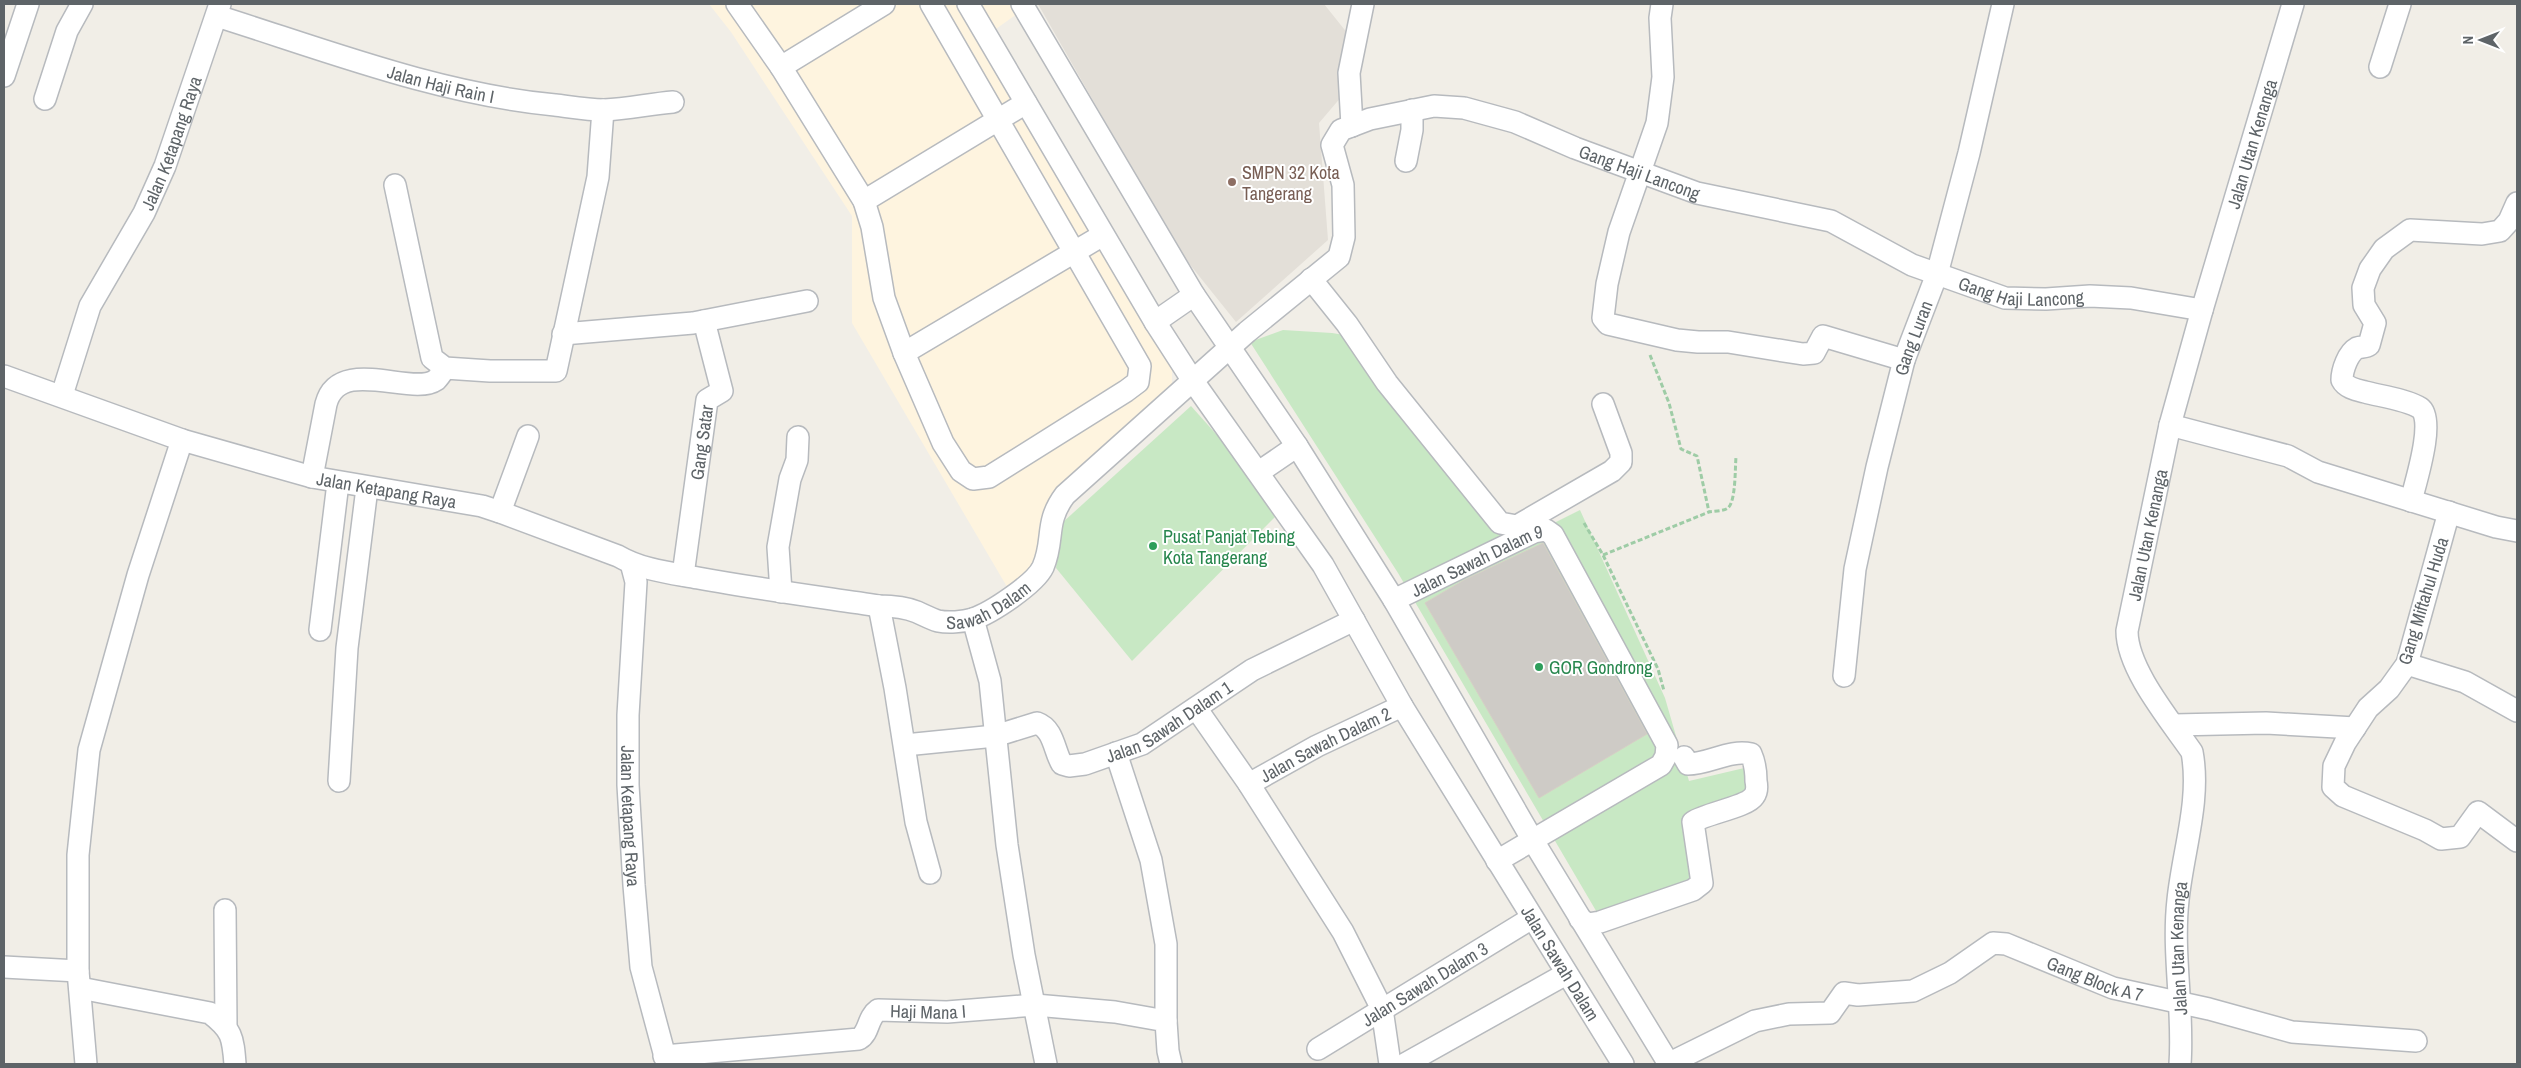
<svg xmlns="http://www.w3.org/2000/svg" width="2521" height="1068" viewBox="0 0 2521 1068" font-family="'Archivo Narrow',sans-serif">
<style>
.commercial{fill:#fef4df}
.education{fill:#e3dfd8}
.green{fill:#c8e8c4}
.building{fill:#cecbc6;stroke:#d6cfc5}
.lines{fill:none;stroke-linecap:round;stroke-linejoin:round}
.minor-casing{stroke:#b7babe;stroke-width:24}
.path{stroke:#9ecca6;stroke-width:3;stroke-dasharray:5 2.5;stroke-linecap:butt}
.minor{stroke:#fff;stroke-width:21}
.education-dot{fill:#8d6e63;stroke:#fff;stroke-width:2}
.leisure-dot{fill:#2e9e5b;stroke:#fff;stroke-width:2}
.labels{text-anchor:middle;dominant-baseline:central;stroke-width:4;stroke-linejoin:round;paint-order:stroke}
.street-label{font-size:18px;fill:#5e6468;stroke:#fff}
.education-label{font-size:18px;fill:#785e54;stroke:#fff;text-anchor:start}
.leisure-label{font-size:18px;fill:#27864d;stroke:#fff;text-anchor:start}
</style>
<rect width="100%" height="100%" fill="#f1eee7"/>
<path class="commercial" d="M709 4H1031L979 41 1172 355V384L1043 514 1035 567 1013 597 852 323V216L731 32Z"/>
<path class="education" d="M1038 4H1324L1348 34 1342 96 1319 123 1328 240 1236 322 1179 251Z"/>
<g class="green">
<path d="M1283 330 1332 333 1356 337 1512 544 1580 510 1665 698 1689 781 1757 765 1760 798 1690 825 1702 876 1602 921 1398 573 1250 342Z"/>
<path d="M1191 406 1241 462 1275 517 1132 661 1056 568 1062 523Z"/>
</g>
<path class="building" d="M1543 543 1647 734 1539 798 1425 603 1464 580Z"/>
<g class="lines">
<defs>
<g id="minor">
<path d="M737 4 781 67 864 201 872 227 884 298 904 353 943 443 961 471 973 479 989 477 1126 391 1138 382 1140 366 931 4"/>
<path id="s1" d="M968 4 1155 322 1193 381 1323 565 1402 706 1623 1064"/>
<path d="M1022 4 1194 295 1297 446 1394 600 1532 839 1669 1064"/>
<path d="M1662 4 1660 18 1663 77 1657 123 1619 232 1607 284 1603 318 1608 324 1677 340 1698 342H1728L1803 354 1814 353 1823 336 1904 360"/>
<path id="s2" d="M217 16C328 51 439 94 555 105 571 107 588 110 604 110 627 109 650 104 673 102"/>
<path d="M781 67 884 4"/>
<path d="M2380 67 2400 4"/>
<path d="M4 76 28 4"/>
<path d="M45 99 67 31 82 4"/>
<path d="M1352 126 1349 73 1363 4"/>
<path d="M1406 161 1412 130V110"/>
<path d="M395 185 432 358 445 368 490 371H556L598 177 603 110"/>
<path d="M864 201 1026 103"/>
<path d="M1311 279 1347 324 1387 383 1500 523 1517 526 1612 471 1621 462V453L1603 404"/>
<path d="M1155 322 1194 295"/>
<path d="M563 334 693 323 807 301"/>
<path d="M904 353 1103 235"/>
<path id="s3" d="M4 376 182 440 312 477 482 506 500 512 618 556C642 570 671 573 698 578 758 589 819 597 879 606 892 606 905 607 917 612 924 615 931 619 938 621 948 623 963 622 973 619 991 613 1035 584 1043 567 1055 539 1044 523 1065 495L1247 332 1339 257 1344 237 1343 185 1332 145 1341 130 1370 119 1434 106 1464 108 1515 122 1575 148 1697 193 1831 221 1912 265 2005 298 2046 299 2090 296 2131 298 2202 310"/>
<path id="s4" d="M62 395 90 306 144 213 165 166 220 4"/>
<path d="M2170 425 2288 456 2318 472 2496 527 2517 531"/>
<path d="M1259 472 1297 446"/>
<path d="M312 477 326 404C339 355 412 397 436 380 439 377 443 371 445 368"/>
<path d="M2411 501C2415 484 2436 419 2420 408 2408 400 2380 396 2365 392 2357 390 2346 388 2342 380 2342 370 2348 353 2357 348 2362 346 2365 348 2369 345L2375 323 2364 305 2363 288 2370 269 2384 249 2410 230 2482 234 2500 231 2509 221 2517 203"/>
<path d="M500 512 528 436"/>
<path d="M2449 512 2407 664 2389 689 2368 708 2345 743 2334 766 2333 787 2343 796 2425 830 2441 839 2460 837 2478 812 2517 841"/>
<path id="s5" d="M631 563 636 582 628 715V785L634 885 641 967 667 1064"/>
<path id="s6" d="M683 575 707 400 722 391 704 321"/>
<path d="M781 592 778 547 790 479 797 460 798 437"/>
<path id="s7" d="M1394 600 1534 532 1546 530 1553 535 1667 745 1666 756 1661 765 1497 861"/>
<path d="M879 606 895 688 916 822 930 873"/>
<path d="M973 619 990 681 1007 845 1024 955 1046 1064"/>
<path d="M320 630 338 483"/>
<path d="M2407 664 2465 682 2517 711"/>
<path id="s8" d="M1844 676 1855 569 1877 467 1904 360 1937 274 1969 153 2003 4"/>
<path d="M1196 708 1249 784 1343 932 1382 1009 1390 1064"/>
<path d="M2174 725 2266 723 2355 728"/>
<path id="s9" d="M905 745 995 736 1037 723C1054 729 1054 751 1062 764L1069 766 1085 764 1142 744 1252 670 1354 620"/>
<path d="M1116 753 1151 860 1166 944V1021"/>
<path d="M339 781 347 648 367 488"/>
<path id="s10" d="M1249 784 1317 746 1402 706"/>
<path d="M225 910 226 1025"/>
<path d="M1580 919 1588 924 1600 922 1693 890 1702 883 1693 822C1707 813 1747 807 1754 796 1757 792 1757 786 1756 781 1756 771 1755 763 1751 754 1730 749 1709 764 1688 764L1684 757"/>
<path d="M4 967 78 971"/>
<path d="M80 988 210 1013C232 1030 233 1037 235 1064"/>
<path id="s11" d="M1318 1049 1532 918"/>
<path id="s12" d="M664 1056 859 1039C870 1032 867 1018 878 1010L947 1012 1035 1005 1115 1012 1166 1021 1168 1051 1171 1064"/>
<path d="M86 1064 78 971V855L89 750 138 575 182 440"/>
<path d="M1405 1064 1566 974"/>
<path id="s13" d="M1668 1064 1755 1021 1789 1014 1830 1013 1844 993 1858 995 1913 991 1950 973 1993 943 2006 944 2113 988 2209 1009 2292 1032 2416 1041"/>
<path id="s14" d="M2180 1064C2184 1010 2172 954 2178 900 2183 851 2201 800 2192 752 2170 720 2127 669 2127 631L2170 425 2202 310 2293 4"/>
</g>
</defs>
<use href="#minor" class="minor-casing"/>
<g class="path">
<path d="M1650 355 1669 403 1681 449 1697 456 1709 512"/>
<path d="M1584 523 1603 555 1658 669 1664 691"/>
<path d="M1603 555 1709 512C1715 511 1724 511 1728 508 1736 501 1735 467 1736 457"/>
</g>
<use href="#minor" class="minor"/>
</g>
<circle class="education-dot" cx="1232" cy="182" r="5"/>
<g class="leisure-dot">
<circle cx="1153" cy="546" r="5"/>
<circle cx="1539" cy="667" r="5"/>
</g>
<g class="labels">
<g class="street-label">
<text stroke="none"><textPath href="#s2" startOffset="234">Jalan Haji Rain I</textPath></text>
<text stroke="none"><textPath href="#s4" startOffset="276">Jalan Ketapang Raya</textPath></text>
<text stroke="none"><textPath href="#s14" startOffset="956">Jalan Utan Kenanga</textPath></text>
<text stroke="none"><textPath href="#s3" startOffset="1978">Gang Haji Lancong</textPath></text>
<text stroke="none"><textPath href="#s3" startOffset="2382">Gang Haji Lancong</textPath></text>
<text stroke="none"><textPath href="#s8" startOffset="346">Gang Luran</textPath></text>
<text stroke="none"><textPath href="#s6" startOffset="134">Gang Satar</textPath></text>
<text stroke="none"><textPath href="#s3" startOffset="400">Jalan Ketapang Raya</textPath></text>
<text stroke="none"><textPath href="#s14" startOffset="551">Jalan Utan Kenanga</textPath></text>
<text stroke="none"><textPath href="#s7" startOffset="92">Jalan Sawah Dalam 9</textPath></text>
<text stroke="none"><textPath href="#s3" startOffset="1024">Sawah Dalam</textPath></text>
<text transform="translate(2423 601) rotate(-73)">Gang Miftahul Huda</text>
<text stroke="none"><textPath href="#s9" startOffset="302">Jalan Sawah Dalam 1</textPath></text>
<text stroke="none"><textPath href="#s10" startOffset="86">Jalan Sawah Dalam 2</textPath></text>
<text stroke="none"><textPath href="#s5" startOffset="254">Jalan Ketapang Raya</textPath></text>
<text stroke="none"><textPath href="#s14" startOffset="116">Jalan Utan Kenanga</textPath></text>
<text stroke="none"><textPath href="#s1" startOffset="1128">Jalan Sawah Dalam</textPath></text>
<text stroke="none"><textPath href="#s13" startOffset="469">Gang Block A 7</textPath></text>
<text stroke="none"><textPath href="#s11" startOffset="125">Jalan Sawah Dalam 3</textPath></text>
<text stroke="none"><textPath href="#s12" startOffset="281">Haji Mana I</textPath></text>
</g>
<g class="education-label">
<text x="1242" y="172">SMPN 32 Kota<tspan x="1242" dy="21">Tangerang</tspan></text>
</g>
<g class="leisure-label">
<text x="1163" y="536">Pusat Panjat Tebing<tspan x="1163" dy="21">Kota Tangerang</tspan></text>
<text x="1549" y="667">GOR Gondrong</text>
</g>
</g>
<rect width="2521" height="1068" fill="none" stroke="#5e6468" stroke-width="10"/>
<g transform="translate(2481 40) rotate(270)" stroke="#ffffff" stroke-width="4" paint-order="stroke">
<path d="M0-4L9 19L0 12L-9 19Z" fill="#5e6468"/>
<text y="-8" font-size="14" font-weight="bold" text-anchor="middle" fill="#5e6468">N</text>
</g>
</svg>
